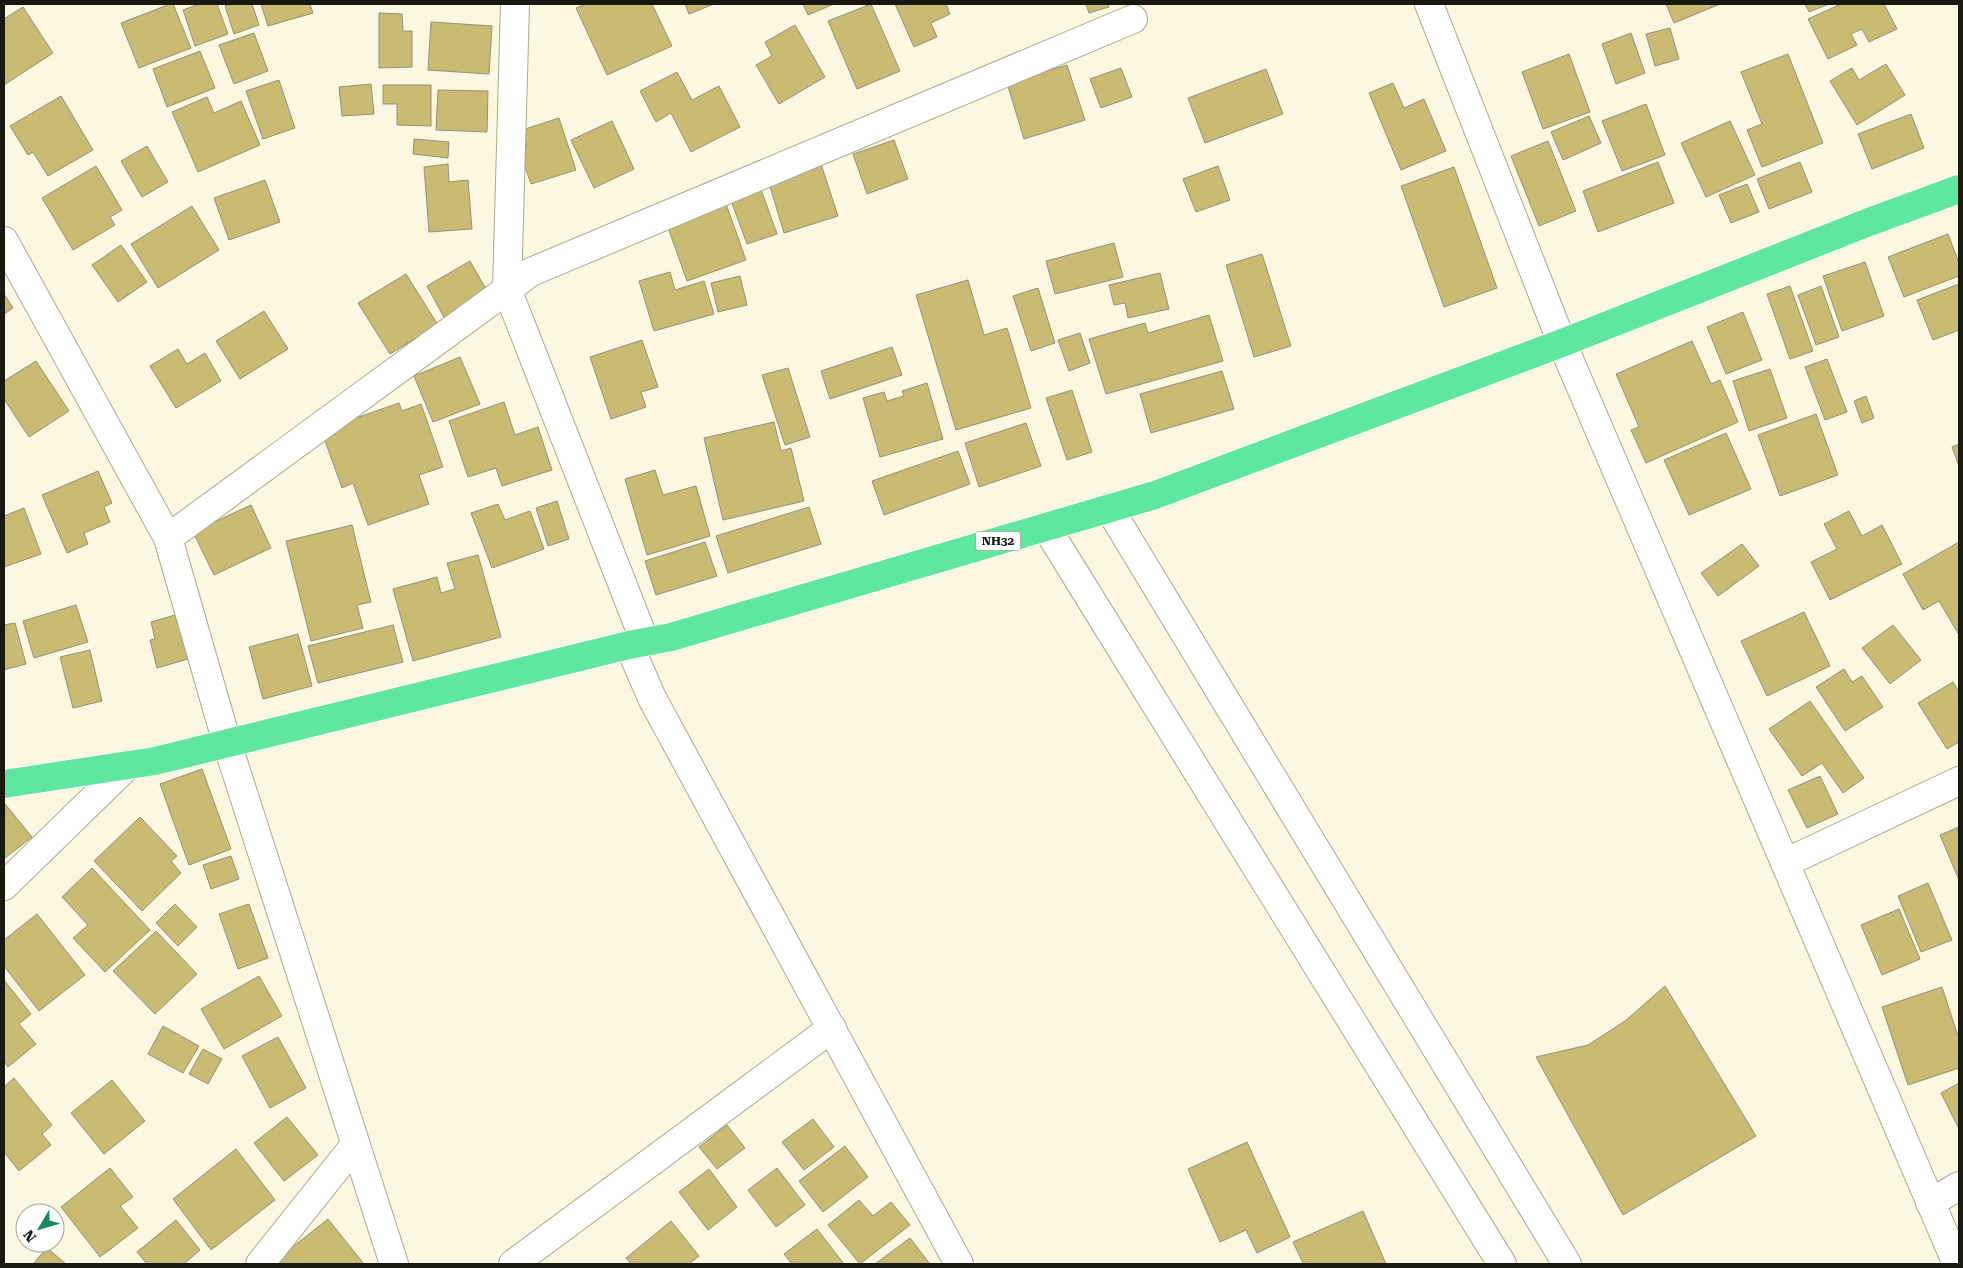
<svg xmlns="http://www.w3.org/2000/svg" width="1963" height="1268" viewBox="0 0 1963 1268" font-family="'Roboto Serif',serif">
<style>
.building{fill:#cabb72;stroke:#94907b}
.lines{fill:none;stroke-linecap:round;stroke-linejoin:round}
.street-casing{stroke:#aca893;stroke-width:30}
.highway-casing{stroke:#fff;stroke-width:30}
.street{stroke:#fff;stroke-width:28}
.highway{stroke:#5fe69f;stroke-width:28}
.labels{text-anchor:middle;dominant-baseline:central;stroke-width:4;stroke-linejoin:round;paint-order:stroke}
.shield{fill:#fff;stroke:#5e5d58;stroke-width:1}
.shield-label{font-size:12px;font-weight:bold;fill:#191810}
</style>
<rect width="100%" height="100%" fill="#fbf7e0"/>
<g class="building">
<path d="M170 4H173L191 48 139 68 121 23Z"/>
<path d="M199 4H217L228 34 195 46 183 10Z"/>
<path d="M230 4H252L259 25 234 34 225 6Z"/>
<path d="M261 4H310L313 13 268 26Z"/>
<path d="M586 4H652L672 46 607 75 576 8Z"/>
<path d="M685 4H714L689 14Z"/>
<path d="M803 4H834L808 15Z"/>
<path d="M871 4 900 71 857 89 828 21Z"/>
<path d="M895 4H946L950 14 931 23 937 37 914 47Z"/>
<path d="M1086 4H1108L1109 7 1089 13Z"/>
<path d="M1666 4H1720L1674 23Z"/>
<path d="M1805 4H1829L1809 12Z"/>
<path d="M1841 4H1884L1897 29 1869 42 1862 29 1851 34 1857 45 1828 59 1808 19Z"/>
<path d="M23 7 53 53 4 85V19Z"/>
<path d="M379 13 402 14 403 31H412V67L379 68Z"/>
<path d="M431 22 492 26 489 74 428 70Z"/>
<path d="M795 25 825 77 779 104 756 65 772 56 765 42Z"/>
<path d="M1670 28 1679 59 1655 66 1646 34Z"/>
<path d="M254 33 268 71 234 84 219 45Z"/>
<path d="M1631 33 1645 73 1616 84 1602 44Z"/>
<path d="M200 51 215 88 167 107 153 69Z"/>
<path d="M1569 54 1590 112 1543 129 1522 72Z"/>
<path d="M1788 54 1823 143 1762 167 1747 130 1762 124 1741 72Z"/>
<path d="M1886 64 1905 95 1857 125 1830 81 1852 68 1859 80Z"/>
<path d="M1067 65 1085 120 1024 139 1007 83Z"/>
<path d="M1121 68 1132 97 1101 108 1090 79Z"/>
<path d="M1266 69 1283 114 1205 143 1188 98Z"/>
<path d="M677 72 692 100 719 86 740 127 691 152 671 113 656 122 640 91Z"/>
<path d="M279 80 295 128 263 139 246 91Z"/>
<path d="M1393 83 1404 108 1424 99 1446 151 1401 170 1369 93Z"/>
<path d="M371 84 374 114 342 116 339 87Z"/>
<path d="M383 85H431V126L397 125V104H383Z"/>
<path d="M438 90 488 91 487 132 436 130Z"/>
<path d="M61 96 93 150 48 176 33 152 28 155 10 126Z"/>
<path d="M207 97 214 113 241 101 260 145 198 172 172 112Z"/>
<path d="M1646 104 1665 155 1622 171 1602 121Z"/>
<path d="M1911 114 1924 148 1872 169 1858 134Z"/>
<path d="M1589 116 1601 143 1563 160 1551 132Z"/>
<path d="M559 118 576 170 531 184 519 149 527 146 522 130Z"/>
<path d="M612 121 634 169 594 188 571 140Z"/>
<path d="M1730 121 1755 175 1706 197 1681 143Z"/>
<path d="M414 139 449 142 448 158 413 154Z"/>
<path d="M894 140 908 179 867 194 853 154Z"/>
<path d="M1548 141 1576 211 1539 226 1511 156Z"/>
<path d="M147 146 168 182 142 197 121 161Z"/>
<path d="M1658 162 1674 203 1598 232 1583 191Z"/>
<path d="M1800 162 1812 192 1769 209 1757 179Z"/>
<path d="M448 164 449 182 468 180 472 229 429 232 424 167Z"/>
<path d="M821 164 838 216 784 233 768 180Z"/>
<path d="M96 166 122 210 110 217 115 225 73 250 42 198Z"/>
<path d="M1218 166 1230 200 1196 212 1183 179Z"/>
<path d="M1454 167 1497 288 1444 307 1401 186Z"/>
<path d="M265 180 280 222 229 240 214 198Z"/>
<path d="M759 184 777 234 747 244 729 195Z"/>
<path d="M1747 184 1759 212 1731 223 1719 195Z"/>
<path d="M725 201 746 260 687 281 666 222Z"/>
<path d="M192 206 219 250 158 288 131 244Z"/>
<path d="M1948 234 1959 263V276L1904 297 1888 257Z"/>
<path d="M1114 243 1123 277 1055 294 1046 261Z"/>
<path d="M121 245 147 282 118 302 92 265Z"/>
<path d="M1262 254 1291 346 1254 357 1226 265Z"/>
<path d="M470 261 490 296 446 321 427 286Z"/>
<path d="M1865 262 1884 316 1842 331 1823 276Z"/>
<path d="M670 272 675 290 704 281 714 314 654 331 639 281Z"/>
<path d="M1160 273 1169 309 1128 318 1125 303 1114 305 1109 285Z"/>
<path d="M406 274 438 325 390 354 358 303Z"/>
<path d="M740 276 747 305 718 312 711 283Z"/>
<path d="M968 280 984 335 1007 328 1031 408 956 430 916 295Z"/>
<path d="M1959 284V330L1933 340 1917 300Z"/>
<path d="M1790 286 1813 351 1790 359 1767 294Z"/>
<path d="M1821 286 1839 337 1816 345 1798 295Z"/>
<path d="M1038 288 1055 343 1031 351 1013 296Z"/>
<path d="M4 294 13 308 4 314Z"/>
<path d="M264 311 288 349 240 379 216 341Z"/>
<path d="M1743 312 1762 360 1726 374 1707 327Z"/>
<path d="M1209 315 1223 361 1106 394 1089 339 1145 323 1148 333Z"/>
<path d="M1080 333 1090 363 1069 371 1058 340Z"/>
<path d="M642 340 658 387 641 392 646 407 611 419 590 357Z"/>
<path d="M1692 341 1711 384 1720 380 1738 422 1646 463 1631 430 1639 427 1616 374Z"/>
<path d="M892 347 902 375 830 399 821 371Z"/>
<path d="M178 349 187 364 205 353 221 381 176 408 150 366Z"/>
<path d="M460 357 480 404 433 422 414 376Z"/>
<path d="M1827 359 1847 412 1825 420 1805 367Z"/>
<path d="M36 361 69 411 29 437 4 399V381Z"/>
<path d="M788 368 810 437 785 445 762 375Z"/>
<path d="M1770 369 1787 418 1749 431 1733 381Z"/>
<path d="M1222 371 1234 409 1151 433 1140 394Z"/>
<path d="M927 383 943 439 880 457 863 398 884 392 887 401 904 396 902 391Z"/>
<path d="M1072 390 1092 452 1067 460 1046 398Z"/>
<path d="M1866 396 1874 418 1862 423 1854 401Z"/>
<path d="M504 402 515 435 538 427 552 470 502 486 496 468 468 477 449 421Z"/>
<path d="M399 403 402 411 421 404 443 467 419 475 429 504 368 525 353 483 342 488 324 438 336 434 333 426Z"/>
<path d="M1816 414 1838 475 1780 496 1758 435Z"/>
<path d="M774 422 781 451 791 448 804 501 723 520 704 438Z"/>
<path d="M1026 423 1041 466 979 487 965 443Z"/>
<path d="M1726 433 1751 489 1689 515 1664 460Z"/>
<path d="M1959 444V466L1952 447Z"/>
<path d="M958 451 970 484 884 515 872 481Z"/>
<path d="M655 470 663 495 696 486 710 536 647 555 625 479Z"/>
<path d="M98 471 112 503 104 507 110 522 84 533 88 544 67 553 42 495Z"/>
<path d="M557 501 569 539 548 546 536 508Z"/>
<path d="M498 504 505 520 530 511 544 549 492 568 471 513Z"/>
<path d="M251 505 271 548 214 575 193 532Z"/>
<path d="M809 507 821 544 728 573 716 536Z"/>
<path d="M24 508 41 554 4 567V516Z"/>
<path d="M1849 511 1862 536 1882 525 1902 564 1830 600 1811 562 1837 549 1824 524Z"/>
<path d="M352 525 371 602 357 605 363 628 311 641 286 541Z"/>
<path d="M705 542 717 576 656 595 645 561Z"/>
<path d="M1959 542V635L1939 601 1923 610 1903 574Z"/>
<path d="M1742 544 1759 566 1718 596 1701 573Z"/>
<path d="M478 555 501 637 413 661 393 589 437 577 441 593 455 589 447 563Z"/>
<path d="M76 605 88 642 34 658 23 621Z"/>
<path d="M1804 612 1830 666 1767 696 1741 641Z"/>
<path d="M175 615 188 659 157 668 150 640 155 639 151 622Z"/>
<path d="M15 623 26 664 4 670V625Z"/>
<path d="M393 625 403 662 318 683 308 646Z"/>
<path d="M1893 625 1921 660 1890 684 1862 648Z"/>
<path d="M298 634 312 686 263 699 249 647Z"/>
<path d="M90 650 102 701 73 708 60 657Z"/>
<path d="M1844 669 1852 682 1862 676 1883 707 1845 731 1816 687Z"/>
<path d="M1953 682 1959 692V742L1947 749 1918 703Z"/>
<path d="M1810 701 1864 778 1843 793 1822 763 1802 776 1769 729Z"/>
<path d="M202 769 231 849 189 865 160 784Z"/>
<path d="M1820 776 1838 814 1807 828 1788 790Z"/>
<path d="M5 804 32 837 5 858 4 857Z"/>
<path d="M140 817 177 856 171 861 181 873 142 911 94 861Z"/>
<path d="M1959 827V880L1940 835Z"/>
<path d="M231 856 239 879 211 889 203 865Z"/>
<path d="M92 868 150 930 105 972 73 938 88 925 62 897Z"/>
<path d="M1928 883 1952 940 1921 952 1898 896Z"/>
<path d="M175 904 197 927 178 946 156 923Z"/>
<path d="M249 904 268 958 238 969 219 914Z"/>
<path d="M1899 909 1920 959 1882 975 1861 925Z"/>
<path d="M37 914 85 975 39 1011 4 966V940Z"/>
<path d="M156 931 197 974 155 1014 113 971Z"/>
<path d="M259 976 282 1016 224 1049 201 1009Z"/>
<path d="M4 980 31 1014 19 1024 36 1044 8 1067 4 1061Z"/>
<path d="M1665 986 1756 1136 1623 1215 1536 1057 1588 1045 1625 1021Z"/>
<path d="M1942 987 1959 1039V1068L1908 1085 1882 1007Z"/>
<path d="M163 1026 199 1046 183 1073 148 1054Z"/>
<path d="M278 1037 306 1088 270 1108 242 1056Z"/>
<path d="M203 1049 222 1059 208 1084 189 1074Z"/>
<path d="M14 1078 52 1125 42 1134 51 1145 19 1171 4 1152V1087Z"/>
<path d="M112 1080 145 1121 104 1154 71 1113Z"/>
<path d="M1959 1083V1129L1941 1093Z"/>
<path d="M287 1117 318 1155 284 1181 254 1143Z"/>
<path d="M813 1119 834 1147 804 1170 782 1142Z"/>
<path d="M727 1125 745 1148 717 1169 699 1147Z"/>
<path d="M1247 1142 1290 1237 1257 1253 1246 1230 1220 1242 1188 1169Z"/>
<path d="M845 1146 868 1177 823 1212 799 1181Z"/>
<path d="M236 1149 275 1200 211 1250 173 1199Z"/>
<path d="M110 1168 133 1197 120 1206 138 1228 100 1257 61 1207Z"/>
<path d="M777 1168 805 1205 776 1227 748 1190Z"/>
<path d="M709 1169 737 1207 708 1230 679 1192Z"/>
<path d="M859 1200 873 1216 891 1202 910 1225 860 1264 828 1225Z"/>
<path d="M1363 1211 1386 1264H1301L1303 1263 1293 1242Z"/>
<path d="M328 1219 364 1264H279L276 1260Z"/>
<path d="M176 1220 200 1250 185 1263 186 1264H147L137 1252Z"/>
<path d="M671 1221 699 1256 689 1264H631L626 1258Z"/>
<path d="M817 1229 844 1264H792L784 1254Z"/>
<path d="M910 1238 930 1264H875Z"/>
<path d="M47 1248 66 1264H33Z"/>
</g>
<g class="lines">
<defs>
<g id="street">
<path d="M515 4 507 289 645 642"/>
<path d="M1429 4 1562 343 1957 1264"/>
<path d="M4 241 168 538 227 743 394 1264"/>
<path d="M1109 508 1567 1264"/>
<path d="M1046 527 1502 1264"/>
<path d="M168 538 531 272 1133 19"/>
<path d="M629 645 652 698 959 1264"/>
<path d="M1785 863 1959 781"/>
<path d="M4 886 128 765"/>
<path d="M1930 1203 1959 1186"/>
<path d="M260 1264 355 1145"/>
<path d="M513 1264 832 1028"/>
</g>
<path id="highway" d="M4 784 155 761 629 645 671 637 1155 495 1562 343 1869 222 1959 189"/>
</defs>
<use href="#street" class="street-casing"/>
<use href="#highway" class="highway-casing"/>
<use href="#street" class="street"/>
<use href="#highway" class="highway"/>
</g>
<g class="labels">
<rect class="shield" x="975.5" y="531.5" width="45" height="19" rx="4"/>
<g class="shield-label">
<text x="998" y="541">NH32</text>
</g>
</g>
<rect width="1963" height="1268" fill="none" stroke="#191810" stroke-width="10"/>
<g transform="translate(40 1228) rotate(232)"><circle r="24" fill="#ffffff" stroke="#a3a39f"/>
<path d="M0-4L9 19L0 12L-9 19Z" fill="#1a8663"/>
<text y="-8" font-size="14" font-weight="bold" text-anchor="middle" fill="#191810">N</text>
</g>
</svg>
